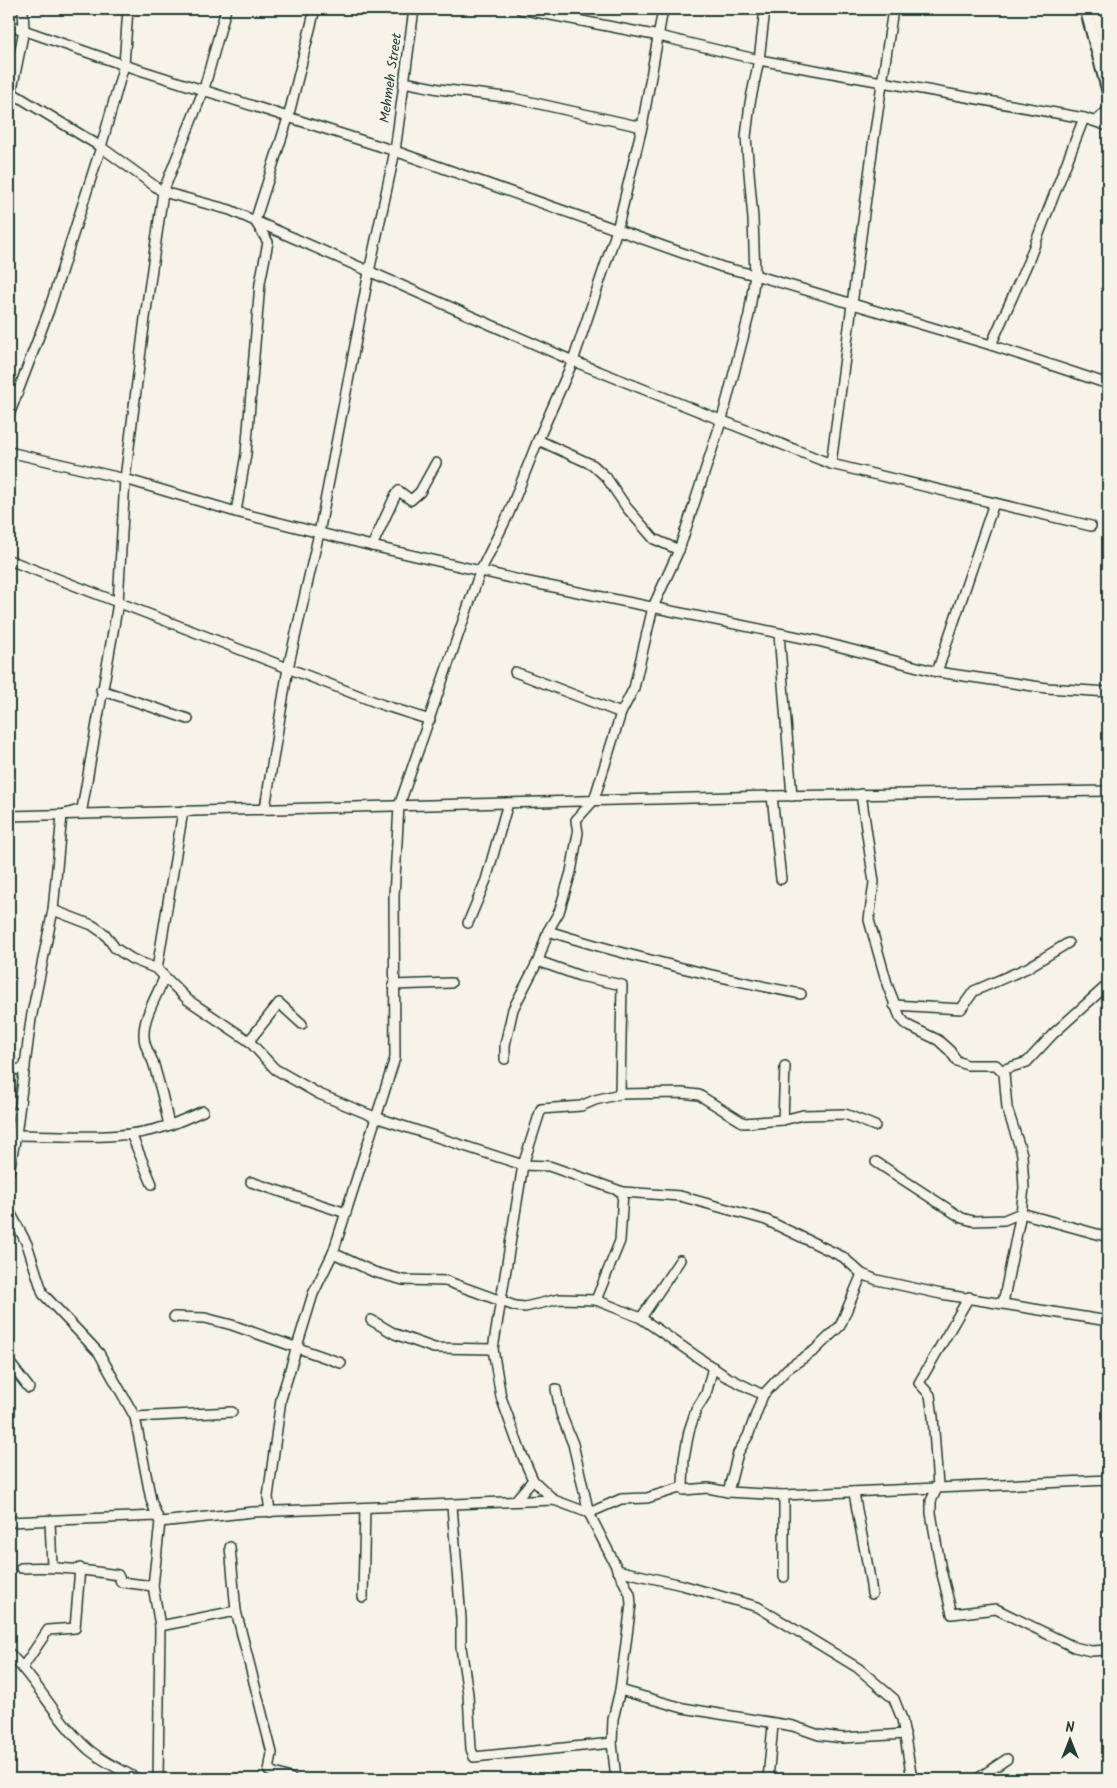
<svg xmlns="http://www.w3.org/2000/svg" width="1117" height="1788" viewBox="0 0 1117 1788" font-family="Kalam,sans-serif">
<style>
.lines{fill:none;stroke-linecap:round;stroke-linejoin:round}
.minor-casing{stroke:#1f3d34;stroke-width:12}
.tertiary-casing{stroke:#1f3d34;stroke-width:15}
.minor{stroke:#f7f3e8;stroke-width:9}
.tertiary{stroke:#f7f3e8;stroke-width:11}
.labels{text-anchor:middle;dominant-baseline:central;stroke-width:4.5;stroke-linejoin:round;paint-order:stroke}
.street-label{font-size:14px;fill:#1f3d34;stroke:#f7f3e8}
</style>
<rect width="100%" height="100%" fill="#f7f3e8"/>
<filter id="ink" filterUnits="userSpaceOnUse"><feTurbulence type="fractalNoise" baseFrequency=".02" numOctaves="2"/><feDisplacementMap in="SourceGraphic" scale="10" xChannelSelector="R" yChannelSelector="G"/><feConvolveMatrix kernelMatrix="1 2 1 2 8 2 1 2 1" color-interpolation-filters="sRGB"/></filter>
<g filter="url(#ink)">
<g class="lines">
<defs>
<g id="minor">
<path d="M520 9 659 36 759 60 1084 118 1108 126"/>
<path d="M9 25 124 65 395 151 722 267 755 275 991 345 1108 384"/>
<path d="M404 82 439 89 513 98 642 127"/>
<path d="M9 91 101 147 163 192 230 210 573 361 831 464 1091 526"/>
<path d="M9 104 24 30 23 9"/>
<path d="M1096 121 1108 110"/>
<path d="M991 345 1028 262 1084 118"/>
<path d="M9 415 49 310 101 147 124 65 128 9"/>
<path d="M538 440 593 465 606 477 627 508 654 539 679 550"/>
<path d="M9 452 125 479 236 512 372 546 524 581 818 641 937 672 1047 688 1108 692"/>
<path d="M831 464 873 145 893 9"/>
<path d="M236 512 246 454 260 283 268 242 255 221 288 118 315 9"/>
<path d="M372 546 396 494 399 491 411 500 420 492 436 463"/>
<path d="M9 560 383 705 430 720"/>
<path d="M779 634 792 796"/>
<path d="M515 672 621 713"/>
<path d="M937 672 994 503"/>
<path d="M101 690 188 719"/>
<path d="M861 794 874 882 869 920 888 987 900 1017 907 1025 938 1040 950 1051 957 1061 967 1065H996L1004 1073 1007 1108 1022 1154 1024 1188 1021 1213 1003 1303"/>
<path d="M772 796 781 879"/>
<path d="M265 808 288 668 319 533 369 272 395 151 414 9"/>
<path d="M9 816 772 796 1108 791"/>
<path d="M53 910 92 925 105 934 115 948 132 959 157 969 188 1000 249 1041 275 1069 319 1094 375 1117 523 1165 549 1166 623 1192 680 1196 766 1220 843 1257 862 1274 877 1280 941 1294 1108 1321"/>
<path d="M468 923 486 880 508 803"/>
<path d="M548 931C631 957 715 977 801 994"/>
<path d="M538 961 580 976 622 985 620 1094"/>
<path d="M157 969 183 811"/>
<path d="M164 978C157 996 143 1017 144 1036 144 1048 151 1055 154 1065 160 1085 165 1105 169 1125"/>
<path d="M393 985 451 983"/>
<path d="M894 1005 961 1009 974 991 1027 968 1068 943"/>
<path d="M249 1041 279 1003 302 1024"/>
<path d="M505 1059V1045L513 1009 538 961 548 931 559 912 571 872 578 833 576 820 594 800 621 713 634 688 653 607 679 550 722 419 749 315 755 275 753 219 746 137 750 103 759 60 765 9"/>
<path d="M1002 1070 1027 1062 1053 1034 1104 988"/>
<path d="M9 1071 25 1068"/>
<path d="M783 1120 785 1066"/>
<path d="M131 1134 152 1184"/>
<path d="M16 1135C67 1135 122 1142 170 1125 181 1121 192 1116 203 1111"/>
<path d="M876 1162 962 1218 973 1221 1004 1220 1021 1213 1108 1237"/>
<path d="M9 1172 16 1135 31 1019 53 910 62 815 82 809 118 603 125 479 145 318 163 192 204 89 226 9"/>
<path d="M251 1182 346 1213"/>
<path d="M9 1210 27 1244 43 1294 99 1353 135 1417 151 1500 157 1516"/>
<path d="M333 1253 374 1272 403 1280 446 1281 515 1306 525 1307 559 1299 596 1300 641 1318 725 1376 763 1395"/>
<path d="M969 1297 919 1383 930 1395 933 1417 938 1486 931 1501V1513L941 1570 952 1614 996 1609 1074 1647 1091 1651 1108 1650"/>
<path d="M596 1300 620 1241 623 1192"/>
<path d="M174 1317 205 1318 232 1325 341 1363"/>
<path d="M641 1318 680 1260"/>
<path d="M371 1320 395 1334 434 1348 493 1349"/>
<path d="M9 1362 29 1388"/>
<path d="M556 1389 561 1414 573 1444 589 1513 630 1594 631 1604 620 1690 613 1719 612 1743 616 1779"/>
<path d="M135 1417 232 1412"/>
<path d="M683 1487 684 1459 689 1431 696 1410 706 1394 713 1367"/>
<path d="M728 1492 738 1453 748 1436 763 1395 787 1369 815 1350 840 1326 862 1274"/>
<path d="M854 1492C859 1526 868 1559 872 1594"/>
<path d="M784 1495V1577"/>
<path d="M554 1500 533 1480 520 1450 501 1397 493 1349 523 1165 541 1109 581 1106 595 1100 620 1094 682 1093 699 1095 744 1123 783 1120 803 1115 845 1114 875 1126"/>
<path d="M515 1501 533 1480"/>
<path d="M452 1506 461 1619V1647L468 1694 471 1749 474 1757 612 1743"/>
<path d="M270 1512 268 1497 281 1399 313 1294 333 1253 395 1058 394 896 399 806 480 572 509 513 538 440 573 361 617 230 642 127 663 9"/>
<path d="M9 1522 157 1516 160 1522 253 1512 554 1500 589 1513 621 1499 647 1498 683 1487 684 1490 708 1488 728 1492 784 1495 1108 1480"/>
<path d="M50 1522 52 1566"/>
<path d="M230 1547 236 1611"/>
<path d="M21 1568C55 1566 85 1570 118 1575L121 1582 153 1586"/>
<path d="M617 1570 682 1585 758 1607 858 1668 894 1699 902 1719 912 1779"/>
<path d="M363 1597 365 1509"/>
<path d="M160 1626 236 1611 272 1753 269 1771 292 1779"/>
<path d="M9 1653C38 1682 57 1721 88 1749 102 1761 121 1770 138 1779"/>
<path d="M23 1667 48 1630 75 1628 80 1568"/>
<path d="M620 1690 683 1708 793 1726 819 1735 843 1738 905 1734"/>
<path d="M158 1779 160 1626 153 1586 160 1522"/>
<path d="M768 1779 773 1725"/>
<path d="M977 1779 1007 1759"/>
</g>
<g id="tertiary">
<path d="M1086 9 1108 91"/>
<path d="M1097 9 1108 49"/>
</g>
</defs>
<use href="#minor" class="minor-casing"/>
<use href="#tertiary" class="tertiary-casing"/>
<use href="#minor" class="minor"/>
<use href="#tertiary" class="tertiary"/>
</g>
</g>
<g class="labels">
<g class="street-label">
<text transform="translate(391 78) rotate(-82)">Mehmeh Street</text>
</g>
</g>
<rect width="1117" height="1788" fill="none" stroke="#f7f3e8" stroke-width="30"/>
<rect x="15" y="15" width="1087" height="1758" fill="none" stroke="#1f3d34" stroke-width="2" filter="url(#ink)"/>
<g transform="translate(1070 1740)" stroke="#f7f3e8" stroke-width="4" paint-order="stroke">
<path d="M0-4L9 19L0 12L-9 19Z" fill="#1f3d34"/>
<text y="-8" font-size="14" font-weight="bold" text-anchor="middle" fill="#1f3d34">N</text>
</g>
</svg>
